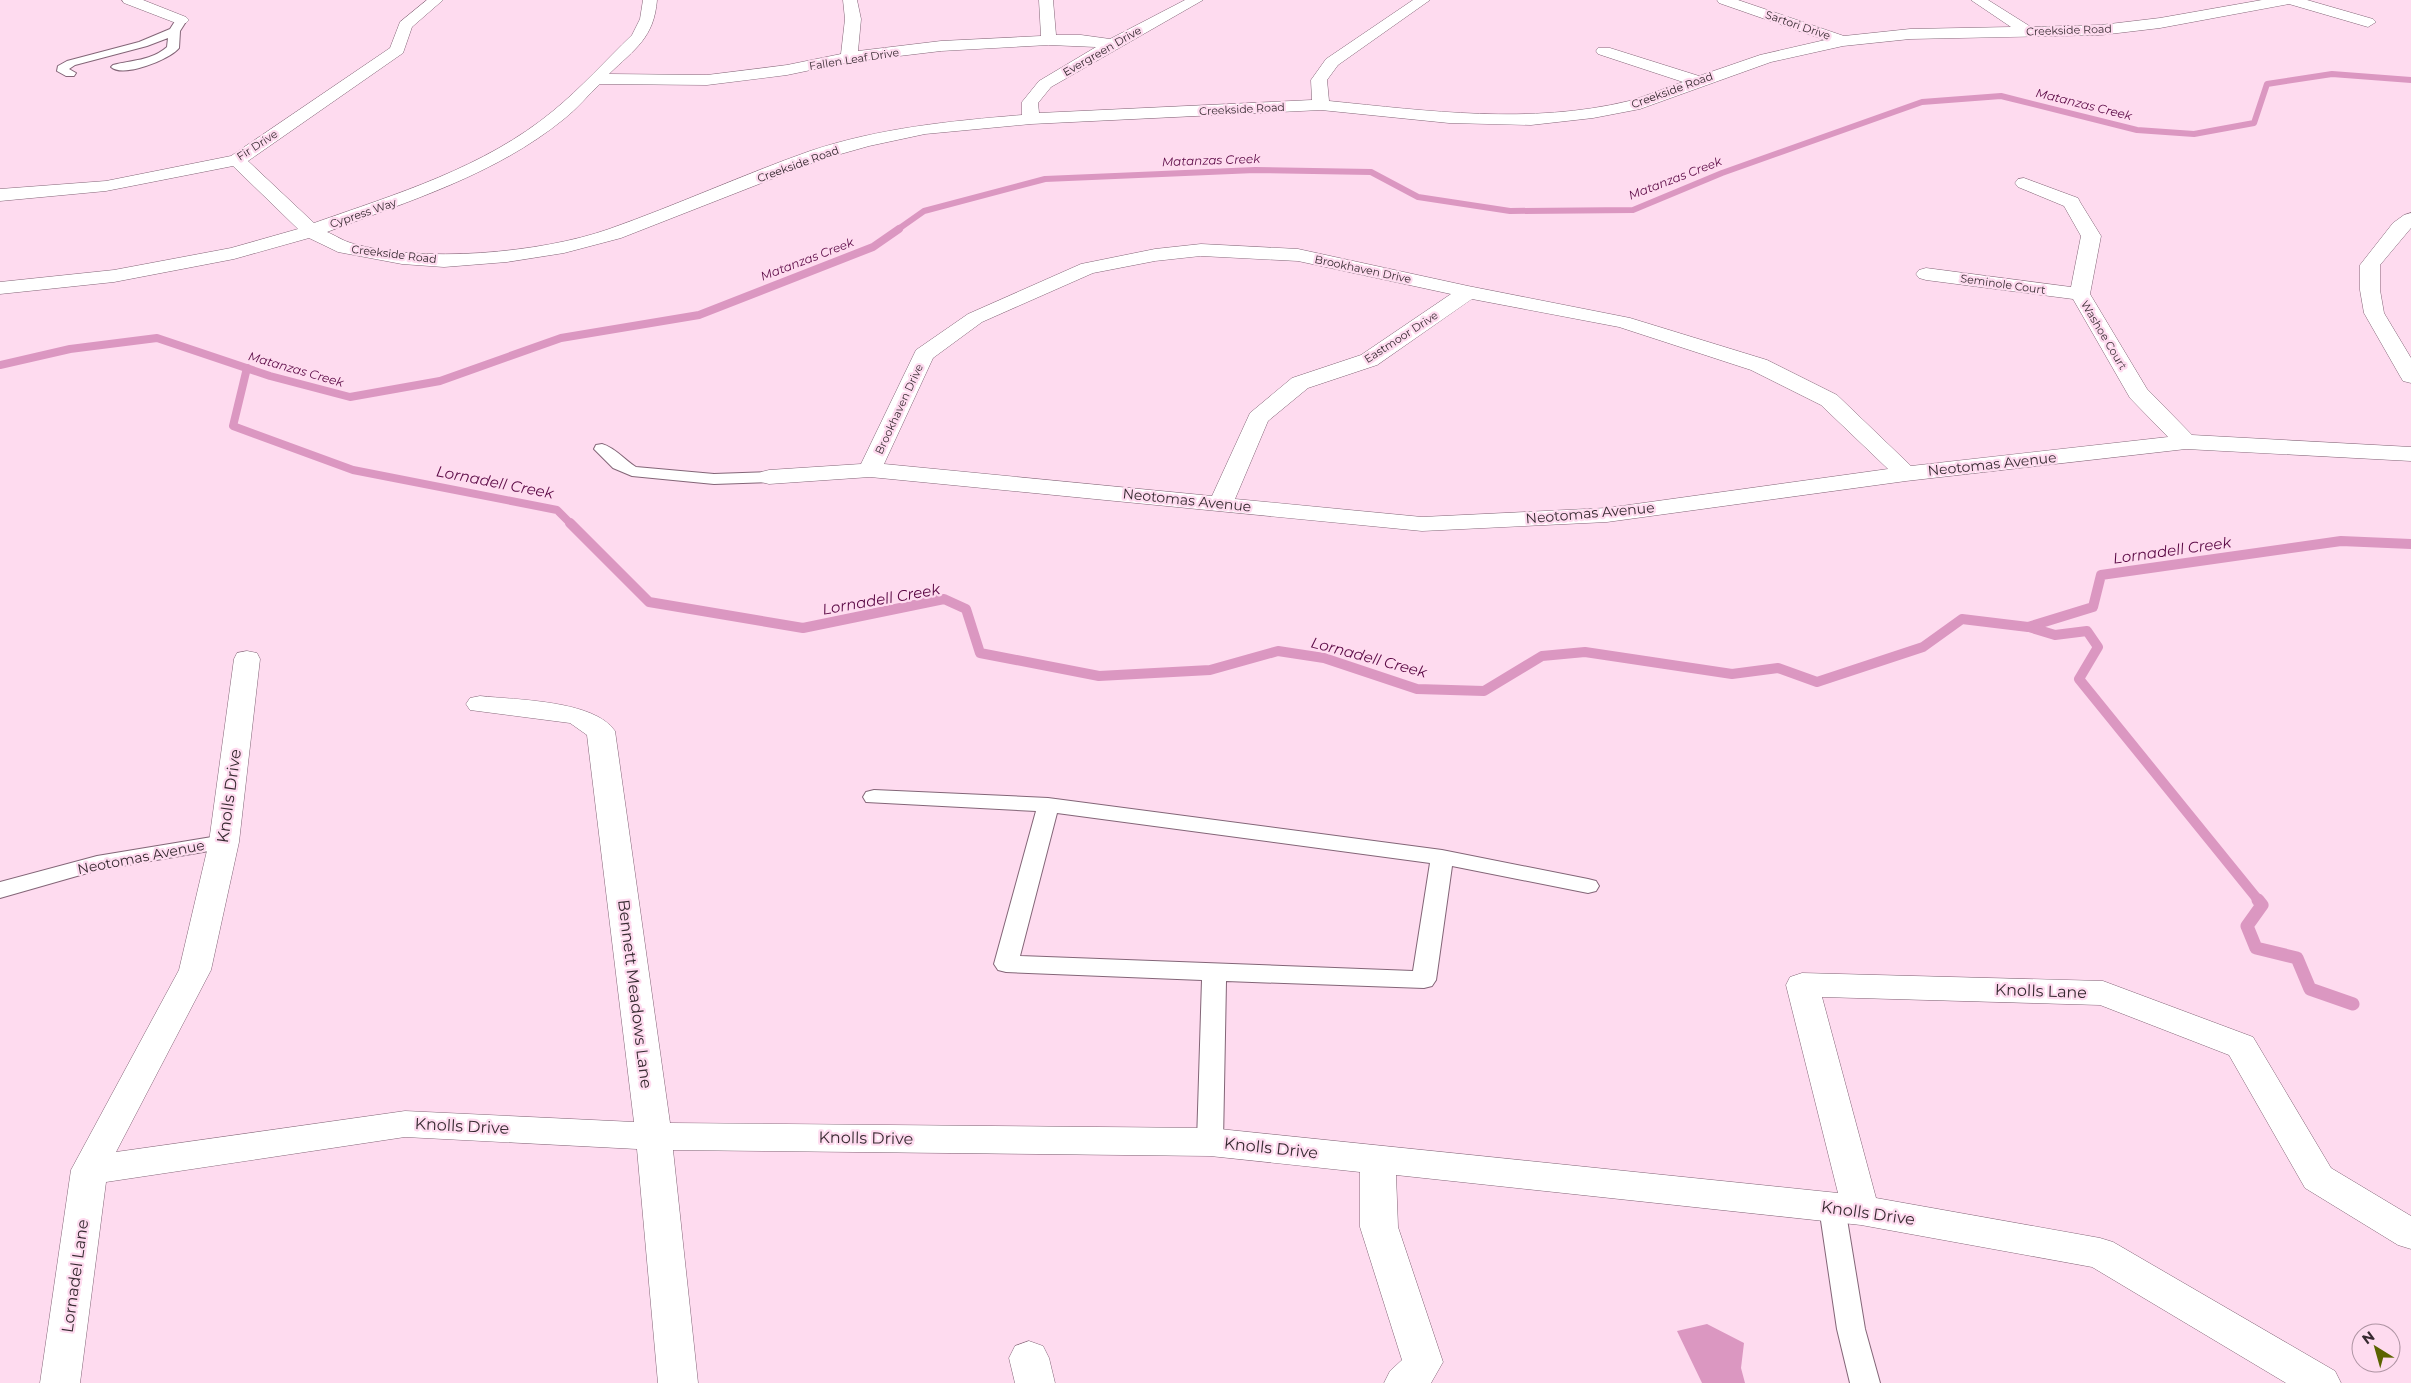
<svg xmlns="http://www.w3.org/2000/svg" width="2411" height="1383" viewBox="0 0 2411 1383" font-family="Montserrat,sans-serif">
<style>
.water{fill:#db97c1}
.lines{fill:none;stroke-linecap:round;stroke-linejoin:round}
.stream-far3{stroke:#db97c1;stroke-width:6}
.stream-far2{stroke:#db97c1;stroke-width:8}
.stream-far1{stroke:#db97c1;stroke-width:10}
.stream{stroke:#db97c1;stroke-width:13}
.service-casing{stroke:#836577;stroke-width:2}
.minor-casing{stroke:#836577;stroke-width:1}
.service{fill:#fff;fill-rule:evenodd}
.minor{fill:#fff;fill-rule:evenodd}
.labels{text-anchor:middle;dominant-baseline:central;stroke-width:4.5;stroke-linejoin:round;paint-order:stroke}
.far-street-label{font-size:11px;fill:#372a31;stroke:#fedbef}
.far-water-label{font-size:12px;font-style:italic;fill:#5a0844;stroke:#fedbef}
.street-label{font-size:14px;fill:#372a31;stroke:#fedbef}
.water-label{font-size:15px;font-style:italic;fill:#5a0844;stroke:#fedbef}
.near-street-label{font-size:16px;fill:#372a31;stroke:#fedbef}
</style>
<rect width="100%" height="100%" fill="#fedbef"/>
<path class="water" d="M1707 1324 1744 1343 1741 1368 1745 1383H1702L1677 1331Z"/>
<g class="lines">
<path class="stream-far3" d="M897 230 924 211 1045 179 1255 170 1371 172 1418 197 1510 211 1633 210 1722 173 1922 102 2001 96 2137 130 2194 134 2254 123 2267 84 2332 74 2411 80"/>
<g class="stream-far2">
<path d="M0 365 70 349 157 338 270 376 350 397 440 381 561 338 699 315 873 247 899 229"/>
<path d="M247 368 233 426 353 470 557 510 571 524"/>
</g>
<g class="stream-far1">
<path d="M570 523 649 602 803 628 944 599 966 609 980 653 1099 676 1210 670 1278 651 1324 658 1417 689 1484 691 1542 656 1585 652 1732 674 1778 668 1817 682 1923 647 1962 619 2028 627 2093 607 2101 575 2341 541 2411 544"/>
<path d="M2029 627 2055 635 2087 631 2098 647 2079 679 2259 901"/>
</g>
<path class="stream" d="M2258 900 2262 905 2247 926 2256 948 2297 958 2310 989 2353 1004"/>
<defs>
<g id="service">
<path d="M181 17 187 20 180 31 179 48C169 60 123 78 111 67L113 65C132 60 151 61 167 47L168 38 147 46 75 65 69 69 76 73 74 76H66L57 71 58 66 67 61 139 42 170 29 177 18Z"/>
<path d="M602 444C614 447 625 460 636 467L714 474 769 472 775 473 778 477 775 481 769 482 714 484 632 476 613 468 594 449 596 445Z"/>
<path d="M874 790 1048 798 1442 850 1588 879 1596 881 1599 886 1596 891 1588 893 1452 866 1436 980 1432 986 1424 988 1226 981 1223 1142 1219 1149 1210 1152 1201 1149 1197 1142 1202 980 1006 972 998 970 994 964 1036 811 866 802 863 797 866 792ZM1057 813 1430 863 1413 971 1020 956Z"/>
<path d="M224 835 232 837 235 842 232 847 98 870 0 898V882L97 856Z"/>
<path d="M1832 1196 1841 1200 1845 1207 1865 1329 1880 1383H1850L1837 1329 1819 1207 1823 1200Z"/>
</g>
<g id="minor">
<path d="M122 0H143L186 17 189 20 186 23H176L124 3Z"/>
<path d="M427 0H443L412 27 403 53 248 161 314 223C396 194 484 168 553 111 581 88 606 60 632 35L640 19 643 0H657C654 38 635 49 609 74L707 75 787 65 841 54 845 19 843 0H857L861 19 858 51 941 41 1041 36 1039 0H1053L1056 35H1081L1110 39 1185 0H1203L1051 87 1038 103 1039 113 1312 100 1311 80 1326 59 1413 0H1430L1338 65 1327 80 1329 101C1429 111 1530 125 1629 101 1647 96 1665 88 1683 82L1598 54 1596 51 1598 48H1610L1699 76 1760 55 1825 40 1719 3 1717 0H1738L1844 36 1910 29 2011 27 1971 0H1988L2031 27 2101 25 2160 18 2262 0H2307L2373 19 2376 22 2368 27 2289 4 2160 28 2101 35 1910 39 1843 46 1771 62 1640 109 1593 118 1531 125 1449 123 1321 110 1031 124 925 134 869 146 823 159 621 238 564 253 507 262 444 267 402 264 338 252 309 238 234 259 114 282 0 294V282L114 270 231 248 298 229 233 166 106 191 0 201V189L106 181 231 156 390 48 400 22ZM1049 45 1096 47 1039 81 1022 102V115C950 121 879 128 810 151 742 175 677 205 609 229 541 253 421 264 351 243 343 241 335 235 327 232 409 201 495 175 564 119 577 109 588 95 600 84L707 85 787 75 849 62 941 51Z"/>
<path d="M2024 178 2078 198 2080 202 2101 236 2090 294 2147 389 2192 435 2411 447V461L2186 449 1906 481 1607 522 1422 531 870 477 769 484 761 482 757 477 761 472 769 470 861 464 916 350 968 314 1081 264 1155 249 1201 244 1298 249 1468 286 1630 318 1767 360 1837 395 1911 466 2168 437 2130 398 2073 299 1926 280 1919 278 1916 274 1919 270 1926 268 2071 287 2081 236 2064 206 2018 187 2015 183 2018 179ZM1201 256 1298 261 1451 294 1361 355 1292 378 1250 413 1212 496 884 464 933 358 982 322 1093 273 1155 261ZM1472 299 1619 327 1751 370 1821 405 1888 469 1607 508 1422 517 1235 499 1268 421 1308 388 1377 365Z"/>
<path d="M2411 213V228L2380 265V290L2384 313 2411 358V383L2403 381 2400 376 2364 313 2360 290V265L2393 223 2404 215Z"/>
<path d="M247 651 257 653 260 659 239 842 211 970 116 1152 405 1111 634 1122 587 735 570 723 470 710 466 704 470 698 480 696C516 700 594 700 615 731L670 1123 1210 1128 1838 1193 1786 985 1790 977 1802 973 2103 981 2253 1037 2331 1168 2411 1216V1249L2398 1245 2305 1188 2229 1055 2100 1005 1822 997 1876 1198 2100 1238 2113 1242 2335 1371 2341 1383H2286L2092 1267 1861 1225 1396 1175 1398 1227 1443 1362 1431 1383H1384L1390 1371 1402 1360 1360 1227V1172L1210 1156 673 1150 698 1383H658L637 1149 405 1137 106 1182 80 1383H40L71 1170 179 970 209 842 234 659 237 653Z"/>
<path d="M1029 1341 1043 1346 1049 1358 1055 1383H1015L1009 1358 1015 1346Z"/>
</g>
</defs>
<use href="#service" class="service-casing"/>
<use href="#minor" class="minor-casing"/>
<use href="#service" class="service"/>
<use href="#minor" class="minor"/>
</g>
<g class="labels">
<g class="far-street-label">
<text transform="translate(1798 25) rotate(19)">Sartori Drive</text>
<text transform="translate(2069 30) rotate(-2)">Creekside Road</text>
<text transform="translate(1102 51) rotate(-30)">Evergreen Drive</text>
<text transform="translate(854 59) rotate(-9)">Fallen Leaf Drive</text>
<text transform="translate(1672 90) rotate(-20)">Creekside Road</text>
<text transform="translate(1242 109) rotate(-3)">Creekside Road</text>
<text transform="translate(257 145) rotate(-33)">Fir Drive</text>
<text transform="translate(798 164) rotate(-20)">Creekside Road</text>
<text transform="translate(363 213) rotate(-19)">Cypress Way</text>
<text transform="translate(394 254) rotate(7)">Creekside Road</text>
<text transform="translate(1363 269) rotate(12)">Brookhaven Drive</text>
<text transform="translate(2003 284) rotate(8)">Seminole Court</text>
<text transform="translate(2104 335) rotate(59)">Washoe Court</text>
<text transform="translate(1401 337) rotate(-33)">Eastmoor Drive</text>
<text transform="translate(899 409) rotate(-65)">Brookhaven Drive</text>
</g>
<g class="far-water-label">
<text transform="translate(2084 104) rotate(14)">Matanzas Creek</text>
<text transform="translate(1211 160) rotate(-2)">Matanzas Creek</text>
<text transform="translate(1675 178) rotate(-21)">Matanzas Creek</text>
<text transform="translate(807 259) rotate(-21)">Matanzas Creek</text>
<text transform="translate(296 369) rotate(16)">Matanzas Creek</text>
</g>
<g class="street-label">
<text transform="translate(1992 464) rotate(-6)">Neotomas Avenue</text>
<text transform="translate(1187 500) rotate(6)">Neotomas Avenue</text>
<text transform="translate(1590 513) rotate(-5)">Neotomas Avenue</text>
<text transform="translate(141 857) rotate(-11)">Neotomas Avenue</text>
</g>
<g class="water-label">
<text transform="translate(495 482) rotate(11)">Lornadell Creek</text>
<text transform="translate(2172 550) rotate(-8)">Lornadell Creek</text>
<text transform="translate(881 599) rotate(-10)">Lornadell Creek</text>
<text transform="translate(1369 657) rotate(15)">Lornadell Creek</text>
</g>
<g class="near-street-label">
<text transform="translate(229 796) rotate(-82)">Knolls Drive</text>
<text transform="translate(2041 991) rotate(2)">Knolls Lane</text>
<text transform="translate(635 994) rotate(83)">Bennett Meadows Lane</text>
<text transform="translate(462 1126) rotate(3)">Knolls Drive</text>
<text transform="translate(866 1138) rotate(1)">Knolls Drive</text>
<text transform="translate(1271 1148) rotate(6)">Knolls Drive</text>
<text transform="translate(1868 1213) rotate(8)">Knolls Drive</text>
<text transform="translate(75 1276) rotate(-82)">Lornadel Lane</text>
</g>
</g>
<g transform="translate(2376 1348) rotate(323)"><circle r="24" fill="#fedbef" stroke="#ae94a3"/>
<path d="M0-4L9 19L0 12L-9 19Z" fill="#5b6300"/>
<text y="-8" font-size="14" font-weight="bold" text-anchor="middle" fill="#372a31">N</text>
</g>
</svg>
